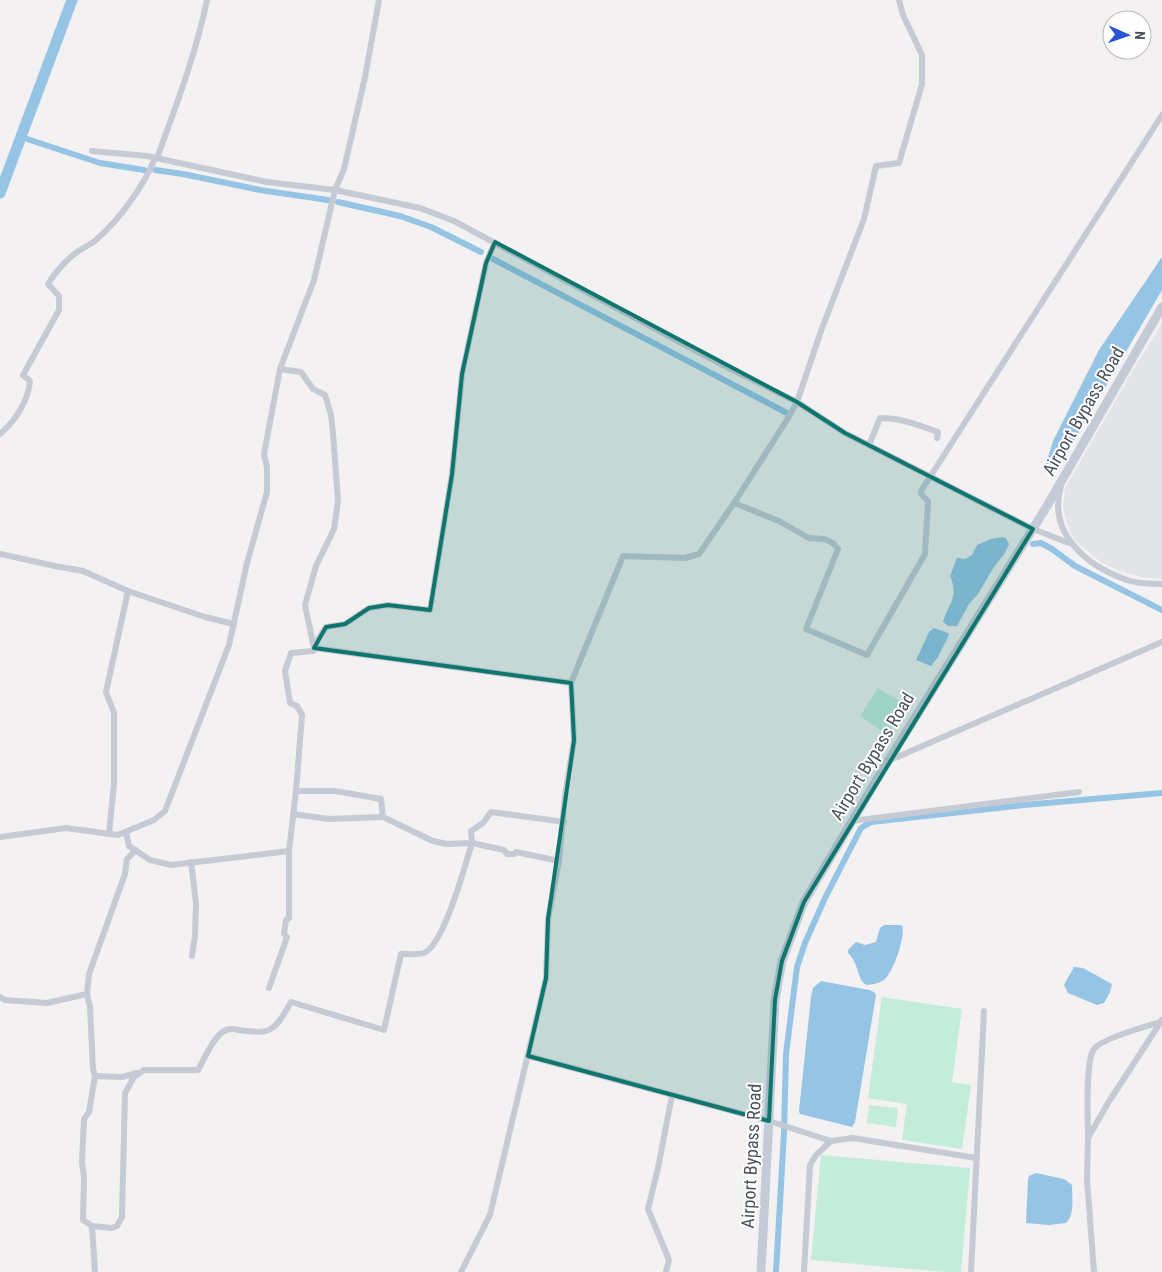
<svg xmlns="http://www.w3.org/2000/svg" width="1162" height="1272" viewBox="0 0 1162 1272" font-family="'Roboto Condensed',sans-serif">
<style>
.airport{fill:#e3e4e7}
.green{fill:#c3ecdb}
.water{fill:#95c4e5}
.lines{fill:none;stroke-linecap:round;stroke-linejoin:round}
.canal{stroke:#95c4e5;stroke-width:6}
.river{stroke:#95c4e5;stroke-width:11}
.street{stroke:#c5cad4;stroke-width:6}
.secondary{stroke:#c5cad7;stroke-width:9}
.marked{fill:#0f766e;fill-opacity:0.2;stroke:#0f766e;stroke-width:4;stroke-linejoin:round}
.labels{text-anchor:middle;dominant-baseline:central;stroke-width:4;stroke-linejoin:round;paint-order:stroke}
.street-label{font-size:18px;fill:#4a505c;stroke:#fff}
</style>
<rect width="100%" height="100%" fill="#f3f1f1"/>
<path class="airport" d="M1162 323V579L1142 577 1119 571 1102 563 1076 542 1068 527 1063 507 1065 488 1130 375Z"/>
<g class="green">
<path d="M878 688 906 705 888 735 860 716Z"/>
<path d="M882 997 962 1009 952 1082 971 1085 962 1149 902 1140 907 1104 868 1098Z"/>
<path d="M869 1105 898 1108 896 1127 867 1123Z"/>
<path d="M821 1155 970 1168 961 1272H944L811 1260Z"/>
</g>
<g class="water">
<path d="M1162 257V290L1061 463 1054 468 1048 469 1046 464 1053 441 1099 350Z"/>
<path d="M1002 537 1006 538 1009 544 1005 553 994 567 978 594 969 604 957 626H948L943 622C949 603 959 597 950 576L957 558 965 559 972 555 977 545 991 539Z"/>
<path d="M934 628 948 633 949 635 938 657 931 666 916 660 929 632Z"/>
<path d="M884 925H902C906 936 894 969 886 978 881 983 874 984 867 985 856 980 860 964 848 953V950L856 942 865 945 876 942 880 928Z"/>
<path d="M1074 967 1083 968 1112 984 1110 992 1104 1003 1097 1005 1068 993 1064 985Z"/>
<path d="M821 981 869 990 874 992 876 995 855 1122 852 1127 800 1114 799 1111 811 997 813 988Z"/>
<path d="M1036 1173 1064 1179 1072 1185C1072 1197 1075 1215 1066 1223L1049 1225 1026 1223 1028 1180 1029 1176Z"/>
</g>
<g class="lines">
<g class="canal">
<path d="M21 137 100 163 144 170"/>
<path d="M155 170 183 174 260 190 328 200"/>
<path d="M338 202 400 216 431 227 481 252"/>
<path d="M493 259 787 413"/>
<path d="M1033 544 1041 543 1052 549 1075 566 1162 610"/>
<path d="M776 1272 784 1133 786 1054 797 967 805 943 825 898 861 828 871 822 1024 805 1162 793"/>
</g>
<path class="river" d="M0 193 72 0"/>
<g class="street">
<path d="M899 0 903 15 922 55V84L899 163 876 166 864 219 821 331 797 402 785 423 734 503 779 521 809 538 824 539 833 543 838 549 806 629 867 655 925 554 928 501 921 494V491L1162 115"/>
<path d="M92 151 147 156 267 182 335 190 420 208 454 221 721 364 797 402 845 433 1033 529 1069 543"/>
<path d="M157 158C176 106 196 54 207 0"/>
<path d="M495 242 486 263 462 374 452 474 430 610 388 605 369 608 345 624 326 627 318 639 313 651 291 653 285 671 290 703 297 706 302 715 296 791H335L381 799 383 817 433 841 447 844 472 843 471 831 483 823 491 812 564 822"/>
<path d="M280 369 301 372 313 389 325 395 331 415 333 433 338 501 334 529 316 566 305 605 314 648 571 683"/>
<path d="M0 434C15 421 28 402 30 381L23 375 59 310V296L48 284C57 270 66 259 80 250 85 247 91 244 96 240 119 220 144 186 155 158"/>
<path d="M869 445 880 418C901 418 919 425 938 432L937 438"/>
<path d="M1061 486C1047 534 1087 566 1127 580 1138 584 1151 584 1162 584"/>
<path d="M0 554 55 566 83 571 128 591"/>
<path d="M888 761 1162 642"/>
<path d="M293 814 329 819 383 817"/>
<path d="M852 821 1079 792"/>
<path d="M126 832 129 846 150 860 171 865 289 851 296 791"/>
<path d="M109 834 114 783V713L106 692 128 591 205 617 234 624"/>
<path d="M0 837 66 828 118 835 154 820 165 811 229 645 247 563 267 492V467L264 454 280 369 314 280 335 190 344 169 365 77 379 0"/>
<path d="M191 862 196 903 195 936 192 956"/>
<path d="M269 988 287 937 284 934 286 920 289 918V851"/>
<path d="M0 997 5 1000 47 1003 87 994"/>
<path d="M528 1056 769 1121 831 1141"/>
<path d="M95 1076 122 1077 137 1073"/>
<path d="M1088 1137C1088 1120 1085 1061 1094 1049 1101 1039 1147 1026 1161 1022"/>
<path d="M92 1226 83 1220 84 1177 82 1163 84 1119 89 1112 95 1076 93 1069 90 1007 87 994 89 974 125 874 127 859 136 850"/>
<path d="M95 1272 92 1226 112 1228 117 1226 122 1217 125 1093 134 1077 144 1070H198C204 1060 213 1037 224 1031 229 1028 235 1029 239 1030 273 1036 275 1029 291 1002L384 1030 401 954C407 954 418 955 424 953 444 945 465 865 472 843L504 850 507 854H514L516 852 559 861"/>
<path d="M461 1272 490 1215 546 978 548 919 559 861 565 795 574 740 571 683 623 556 685 558 699 554 734 503"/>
<path d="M666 1272 669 1260 648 1209 658 1168 672 1095"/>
<path d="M804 1272 810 1165 816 1155 831 1141 853 1138 976 1158"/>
<path d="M971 1272 984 1011"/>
<path d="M1094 1272 1087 1179 1088 1138 1108 1103 1162 1020"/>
</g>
<path class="secondary" d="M761 1272 775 1000 782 961 804 902 882 771 1047 506 1162 307"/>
</g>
<path class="marked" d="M495 242 797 402 845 433 1033 529 804 902 782 961 775 1000 769 1121 528 1056 546 978 548 919 574 740 571 683 314 648 326 627 345 624 369 608 388 605 430 610 452 474 462 374 486 263Z"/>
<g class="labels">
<g class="street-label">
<text transform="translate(1083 411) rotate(-60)">Airport Bypass Road</text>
<text transform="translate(872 756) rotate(-59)">Airport Bypass Road</text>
<text transform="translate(751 1156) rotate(-87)">Airport Bypass Road</text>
</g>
</g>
<g transform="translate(1127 35) rotate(92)"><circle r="24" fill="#ffffff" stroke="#b7b9be"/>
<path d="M0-4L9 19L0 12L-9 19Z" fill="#2a52d3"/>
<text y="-8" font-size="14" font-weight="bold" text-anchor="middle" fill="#4a505c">N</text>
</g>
</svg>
